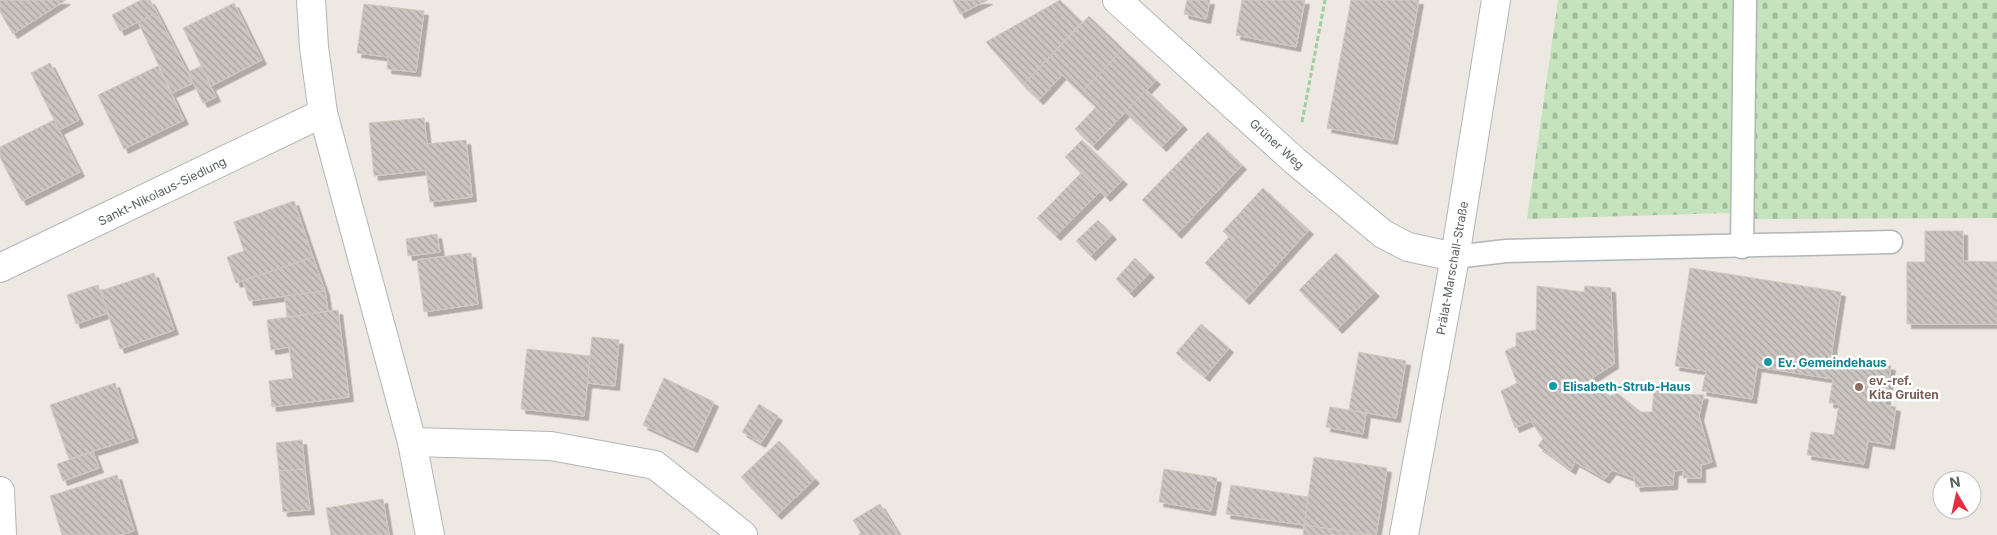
<svg xmlns="http://www.w3.org/2000/svg" width="1997" height="535" viewBox="0 0 1997 535" font-family="Inter,sans-serif">
<style>
.cemetery{fill:url(#cemetery-stones)}
.building{fill:url(#building-back-hatch);stroke:#d1c9c0;filter:url(#shadow)}
.lines{fill:none;stroke-linecap:round;stroke-linejoin:round}
.lane-casing{stroke:#b2b6b9;stroke-width:25}
.street-casing{stroke:#b2b6b9;stroke-width:30}
.path{stroke:#9dcfa1;stroke-width:3;stroke-dasharray:5 2.5;stroke-linecap:butt}
.lane{stroke:#fff;stroke-width:22}
.street{stroke:#fff;stroke-width:28}
.culture-dot{fill:#0f9aa8;stroke:#fff;stroke-width:2}
.education-dot{fill:#8d6e63;stroke:#fff;stroke-width:2}
.labels{text-anchor:middle;dominant-baseline:central;stroke-width:5;stroke-linejoin:round;paint-order:stroke}
.street-label{font-size:12px;fill:#5a5f62;stroke:#fff}
.culture-label{font-size:12px;font-weight:bold;fill:#0d838f;stroke:#fff;text-anchor:start}
.education-label{font-size:12px;font-weight:bold;fill:#785e54;stroke:#fff;text-anchor:start}
</style>
<defs>
<pattern id="cemetery-stones" width="16" height="16" patternUnits="userSpaceOnUse" patternTransform="scale(1.25)"><rect width="16" height="16" fill="#c5e4bd"/><path d="M2 7V4a2 2 0 0 1 4 0v3zM10 15v-3a2 2 0 0 1 4 0v3z" fill="#a3bc9d"/></pattern>
<pattern id="building-back-hatch" width="6" height="6" patternUnits="userSpaceOnUse" patternTransform="scale(1.25)"><rect width="6" height="6" fill="#cac5c0"/><path d="M-1 5l2 2M0 0l6 6M5-1l2 2" fill="none" stroke="#a7a39f"/></pattern>
<filter id="shadow"><feDropShadow dx="4.5" dy="4.5" stdDeviation="0" flood-color="#0004"/></filter>
</defs>
<rect width="100%" height="100%" fill="#ede8e1"/>
<path class="cemetery" d="M1558 0H1997V218L1755 219 1726 213 1527 219Z"/>
<g class="building">
<path d="M0 0H66L13 34 0 12Z"/>
<path d="M141 0H150L157 13 120 31 112 15Z"/>
<path d="M953 0H988L960 14Z"/>
<path d="M1060 0 1082 22 1023 85 986 42Z"/>
<path d="M1187 0H1210L1206 19 1184 14Z"/>
<path d="M1242 0H1305L1296 47 1236 35Z"/>
<path d="M1351 0H1419L1393 140 1327 128Z"/>
<path d="M234 3 262 60 211 86 183 28Z"/>
<path d="M364 4 424 11 416 72 387 69 388 57 357 53Z"/>
<path d="M157 13 193 83 172 93 138 22Z"/>
<path d="M1089 16 1123 49 1081 93 1062 75 1039 100 1023 85Z"/>
<path d="M1123 49 1156 80 1093 146 1075 129 1096 107 1081 93Z"/>
<path d="M50 63 79 120 59 130 31 73Z"/>
<path d="M158 66 184 120 124 149 98 95Z"/>
<path d="M201 66 216 97 203 103 188 72Z"/>
<path d="M1146 90 1183 125 1162 147 1125 112Z"/>
<path d="M424 118 427 144 466 140 472 197 430 202 426 170 374 176 369 123Z"/>
<path d="M54 120 80 172 22 201 0 157V147Z"/>
<path d="M1208 132 1242 165 1177 234 1142 200Z"/>
<path d="M1082 140 1123 180 1106 197 1065 157Z"/>
<path d="M1081 173 1100 192 1056 236 1037 218Z"/>
<path d="M1263 188 1309 230 1245 300 1205 263 1229 237 1223 231Z"/>
<path d="M294 201 313 257 236 283 227 257 244 251 234 222Z"/>
<path d="M1098 220 1112 235 1091 256 1076 241Z"/>
<path d="M1925 231H1963V261L1997 262V324H1907V262H1925Z"/>
<path d="M437 234 440 252 408 256 406 239Z"/>
<path d="M471 253 478 304 424 312 417 260Z"/>
<path d="M1336 253 1375 292 1338 329 1299 290Z"/>
<path d="M313 257 325 291 249 301 243 281Z"/>
<path d="M1135 258 1150 273 1130 293 1116 279Z"/>
<path d="M1690 268 1841 292 1831 357 1891 366 1885 405 1896 407 1890 445 1868 441 1864 464 1807 455 1811 432 1834 435 1839 404 1829 403 1833 379 1757 367 1752 399 1702 391 1706 371 1675 366Z"/>
<path d="M154 273 174 330 120 349 100 291Z"/>
<path d="M98 285 108 313 76 324 67 295Z"/>
<path d="M1537 286 1584 292 1585 286 1611 288 1614 364 1592 378 1593 384 1610 396 1617 393 1641 412H1652L1654 389 1673 388V394L1704 395 1699 416 1712 462 1701 465V478H1683V470L1674 471 1673 485 1636 487 1634 478 1612 470 1605 479 1575 462 1571 470 1538 446 1543 439 1531 421 1515 428 1501 391 1517 383 1505 351 1516 346V333L1536 330Z"/>
<path d="M325 291 328 311 287 317 285 296Z"/>
<path d="M338 310 349 397 272 407 269 381 293 378 289 347 271 350 267 320Z"/>
<path d="M1201 324 1229 348 1205 377 1176 353Z"/>
<path d="M592 337 619 340 615 386 587 383Z"/>
<path d="M527 349 590 356 584 416 521 409Z"/>
<path d="M1359 352 1406 361 1396 418 1349 410Z"/>
<path d="M664 378 714 402 693 448 643 425Z"/>
<path d="M115 383 134 438 69 459 50 405Z"/>
<path d="M759 404 778 416 761 443 742 432Z"/>
<path d="M1330 407 1366 413 1363 434 1326 427Z"/>
<path d="M302 440 305 469 279 471 276 443Z"/>
<path d="M779 441 815 479 777 515 741 477Z"/>
<path d="M93 452 99 468 63 481 57 464Z"/>
<path d="M1314 457 1387 468 1376 535 1304 525Z"/>
<path d="M305 469 310 510 283 512 279 471Z"/>
<path d="M1164 469 1217 478 1211 511 1159 502Z"/>
<path d="M117 475 134 531 120 535H62L50 496Z"/>
<path d="M1231 485 1308 497 1304 525 1226 514Z"/>
<path d="M383 499 389 535H331L326 508Z"/>
<path d="M880 504 899 535H858L861 533 853 520Z"/>
<path d="M1304 525 1370 535H1303Z"/>
</g>
<g class="lines">
<defs>
<g id="lane">
<path d="M1742 247 1745 0"/>
<path d="M1455 257 1506 251 1891 242"/>
</g>
<g id="street">
<path d="M311 0 314 47 323 113 412 442 430 535"/>
<path d="M1117 0 1295 161 1383 234 1408 247 1455 257"/>
<path d="M0 268 323 113"/>
<path d="M412 442 551 446 655 465 743 535"/>
<path d="M0 491 2 535"/>
<path d="M1404 535 1455 257 1496 0"/>
</g>
</defs>
<use href="#lane" class="lane-casing"/>
<use href="#street" class="street-casing"/>
<path class="path" d="M1302 122 1325 0"/>
<use href="#lane" class="lane"/>
<use href="#street" class="street"/>
</g>
<g class="culture-dot">
<circle cx="1768" cy="362" r="5"/>
<circle cx="1553" cy="386" r="5"/>
</g>
<circle class="education-dot" cx="1859" cy="387" r="5"/>
<g class="labels">
<g class="street-label">
<text transform="translate(1277 144) rotate(42)">Grüner Weg</text>
<text transform="translate(162 191) rotate(-26)">Sankt-Nikolaus-Siedlung</text>
<text transform="translate(1452 268) rotate(-80)">Prälat-Marschall-Straße</text>
</g>
<g class="culture-label">
<text x="1778" y="362">Ev. Gemeindehaus</text>
<text x="1563" y="386">Elisabeth-Strub-Haus</text>
</g>
<g class="education-label">
<text x="1869" y="380">ev.-ref.<tspan x="1869" dy="14">Kita Gruiten</tspan></text>
</g>
</g>
<g transform="translate(1957 495) rotate(351)"><circle r="24" fill="#ffffff" stroke="#bdbfc0"/>
<path d="M0-4L9 19L0 12L-9 19Z" fill="#e72d40"/>
<text y="-8" font-size="14" font-weight="bold" text-anchor="middle" fill="#5a5f62">N</text>
</g>
</svg>
